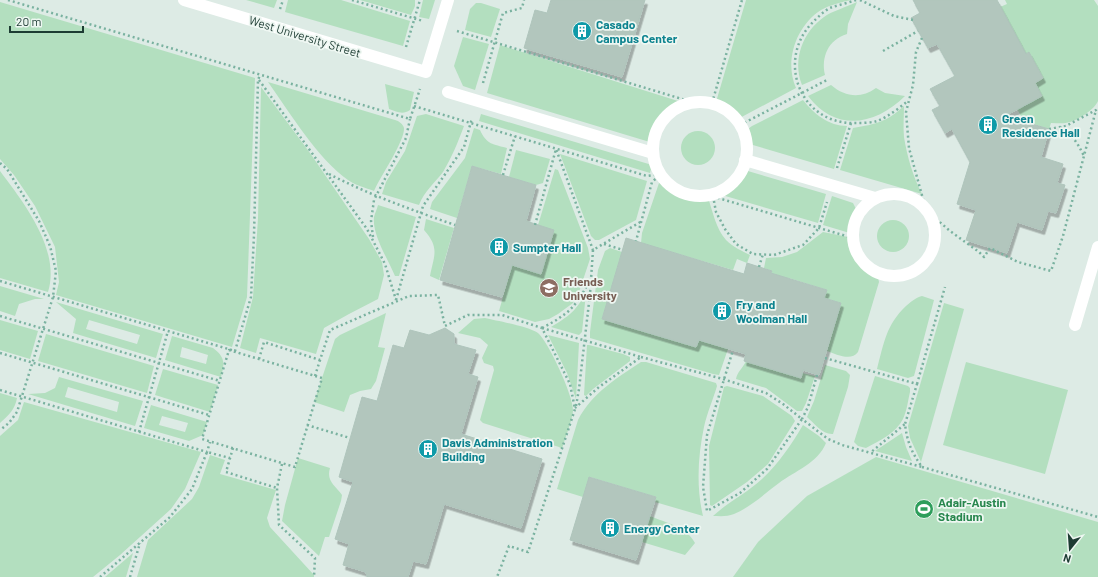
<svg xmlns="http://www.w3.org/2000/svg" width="1098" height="577" viewBox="0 0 1098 577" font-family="Barlow,sans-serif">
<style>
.green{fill:#b3dfbf;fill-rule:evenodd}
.building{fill:#b2c6bd;stroke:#afc5bc;filter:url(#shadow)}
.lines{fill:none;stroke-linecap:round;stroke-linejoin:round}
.path{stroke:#7ab2a0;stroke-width:2.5;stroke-dasharray:2 3;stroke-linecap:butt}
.minor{stroke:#fff;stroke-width:12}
.labels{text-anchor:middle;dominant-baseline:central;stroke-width:3.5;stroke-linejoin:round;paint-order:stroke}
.culture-label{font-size:12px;font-weight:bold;fill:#0d838f;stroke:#eef7f2;text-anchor:start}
.street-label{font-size:12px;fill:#1d3c33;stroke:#eef7f2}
.education-label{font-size:12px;font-weight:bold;fill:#785e54;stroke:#eef7f2;text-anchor:start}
.leisure-label{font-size:12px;font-weight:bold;fill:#27864d;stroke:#eef7f2;text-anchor:start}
</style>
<defs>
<filter id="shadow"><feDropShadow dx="2.5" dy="4.5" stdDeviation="0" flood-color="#0004"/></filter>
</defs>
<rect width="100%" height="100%" fill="#ddebe5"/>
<g class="green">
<path d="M246 0H277L274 8Z"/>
<path d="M288 0H341L410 21 403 46 285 12Z"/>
<path d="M360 0H415V6L411 15Z"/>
<path d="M423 0H435L429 19 419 17Z"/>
<path d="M746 0H851C841 2 830 5 821 10 796 26 784 61 796 88L736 120 716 102Z"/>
<path d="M1005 0H1094L1098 6V101C1095 109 1078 120 1070 122 1064 124 1058 123 1051 123L1049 129 1024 121 1017 109 1041 96 1035 83 1043 78 1029 53 1019 57 1000 7 1007 4Z"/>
<path d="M0 2 255 78 247 297 232 347 56 295 59 282 55 247 35 206 14 175 0 159Z"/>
<path d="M857 2 848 24 847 34C828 40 821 57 825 75L802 85C792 59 803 32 824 17 832 11 847 7 857 2Z"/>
<path d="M476 3H481L500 9 491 37 465 30 470 9Z"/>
<path d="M463 37 489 44 475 90 463 86 454 66Z"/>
<path d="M500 45 678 101 683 102C663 112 660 122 653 143L487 93Z"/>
<path d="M268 82 395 120C399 121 403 124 404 128 405 141 380 177 374 191 366 188 355 185 348 180 318 159 290 113 268 82Z"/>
<path d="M385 84 414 92 410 110C403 115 397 112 389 109Z"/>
<path d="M831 85C845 97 861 99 876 88L885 93 905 96C876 125 836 133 808 96Z"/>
<path d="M261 87 310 153 369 239 382 262 384 275 378 299 349 314 324 328 316 354 260 338 256 353 240 348 253 297 258 218Z"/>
<path d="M803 100C814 114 829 126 847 126L834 169 746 143C744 135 745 131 752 126Z"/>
<path d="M904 106C904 116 903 127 904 137 907 156 913 177 922 194L840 170 853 128C877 124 886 122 904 106Z"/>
<path d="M426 114 464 126C458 142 452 157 443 172 434 184 425 190 419 205L382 194 386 182 405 151 417 116Z"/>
<path d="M481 114 652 165 650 173 479 121Z"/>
<path d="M474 128 480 130C487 145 493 144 507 148L501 174 472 166 457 218 430 209 432 202 465 158Z"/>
<circle cx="698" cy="148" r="17"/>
<path d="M516 150 550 159 543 183 536 185 509 177Z"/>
<path d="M560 154 647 181 636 220 599 240H595L591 236Z"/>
<path d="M555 169 558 170 588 248 590 259 579 292 573 303 558 314 549 319 535 322 499 311 512 265 541 273 538 225Z"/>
<path d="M741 169 826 194 818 223 715 193 729 185Z"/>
<path d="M0 171C24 203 61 250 48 292L0 278Z"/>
<path d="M659 183C666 185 668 187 673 191 685 198 695 199 708 198 713 212 716 229 726 240 733 247 742 251 750 255L747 263 737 259 733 270 641 243 642 233Z"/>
<path d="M832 196 853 203 858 213 853 234 823 225Z"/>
<path d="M378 205 416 217 399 276H395C388 259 372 235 374 217 375 213 377 209 378 205Z"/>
<path d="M426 219 454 228 439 280 430 276C434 255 440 248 424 230Z"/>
<circle cx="893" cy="236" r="16"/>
<path d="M823 232 853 238C855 247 857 255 863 262 869 269 878 271 879 282L858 352C851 362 836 354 827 351L841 303 824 298 827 290 789 278 769 281 772 271 764 268 766 258 782 257 797 252Z"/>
<path d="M610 248 622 252 602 319 696 347 699 340 728 349 719 375 713 374 590 338V332L598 270 605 251Z"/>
<path d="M0 286 44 299H35L19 304 15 316 0 311Z"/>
<path d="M586 293 582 332 579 335 551 327C569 316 575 312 586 293Z"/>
<path d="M922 296 934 300 914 376 908 378 877 369C884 343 886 325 906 306 911 302 915 298 922 296Z"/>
<path d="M56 302 163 334 156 358 73 333 76 319ZM89 320 140 335 137 344 86 329Z"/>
<path d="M944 303 964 309 963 313 921 462 910 438 908 426Z"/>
<path d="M386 313 378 347 385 348 376 381 371 389 360 391 350 395 344 412 314 402 335 339 340 335Z"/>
<path d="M485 318C497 321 528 326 538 333 548 341 574 397 573 411 572 421 565 438 562 449L559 447 483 423 480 420 494 370 493 366 484 363 482 358 488 345 480 338 458 333 474 319Z"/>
<path d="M0 320 38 331 30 359 0 350Z"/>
<path d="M46 334 154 366 147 393 38 361Z"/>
<path d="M548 335 579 343 576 399 567 373Z"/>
<path d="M172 336 213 348C225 357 225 363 221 377L165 360ZM182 347 208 355 206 364 180 357Z"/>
<path d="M587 345H589L623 354 630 357V361L593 389 586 396 584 395Z"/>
<path d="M746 361 801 377 802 373 815 376 806 403 802 411H797L766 388 736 379C737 372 743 368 746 361Z"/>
<path d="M641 362H646L716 383 717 386C713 400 707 413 704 427 698 455 696 487 703 516L655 502 656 497 590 477 583 497 557 489 578 420C592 393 617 378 641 362Z"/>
<path d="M966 362 1068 390 1045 474 943 445Z"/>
<path d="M825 365 846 371 850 375 848 387 833 434C823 435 814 423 807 417L814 401Z"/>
<path d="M163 369 218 385 210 412 155 395Z"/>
<path d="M875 376 908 386 910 388V392C908 400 907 411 903 419 896 433 879 441 866 448L858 446 854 442Z"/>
<path d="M59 377 143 401 135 426 28 394 45 393 55 388ZM68 387 119 402 117 412 65 397Z"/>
<path d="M727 386 763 396 792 416 795 421 768 464 747 482 712 506 710 505 709 446 722 395 724 387Z"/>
<path d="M0 393 17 398C15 409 9 415 0 423Z"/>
<path d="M24 402 201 452 185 489 171 509 120 555 93 577H0V436L18 420Z"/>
<path d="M151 405 207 422 203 435 189 441 144 428ZM162 416 188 423 185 432 159 425Z"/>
<path d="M803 425 819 436 826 443C818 463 795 471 779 483 764 494 751 507 734 514 727 517 719 516 713 516 728 502 747 493 762 479 779 463 791 445 803 425Z"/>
<path d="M902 433 906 447 912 461 875 451Z"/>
<path d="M210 455 225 460 220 474 276 490 267 518 270 527 314 575V577H137L148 540 192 499 199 487Z"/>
<path d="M876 457 1098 522V577H733L758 542 807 496Z"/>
<path d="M298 458 330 468C326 481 335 485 342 495L341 501 329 537H325L319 556 282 521 285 505Z"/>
<path d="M650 516C666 523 686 526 695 543L685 555 642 542Z"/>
<path d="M133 553 126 577H105Z"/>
</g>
<g class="building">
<path d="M551 0H645L622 77 524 48 535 10 547 13Z"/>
<path d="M913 0H997L1026 54 1029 52 1043 78 1035 83 1042 96 1005 116 1049 129 1041 157 1063 164 1057 183 1065 185 1056 213 1048 211 1042 230 1017 222 1007 253 966 240 976 210 957 204 970 162 952 129 945 133 932 110 940 106 930 89 955 76 937 44 928 48 911 18 920 13Z"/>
<path d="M472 166 536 185 526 221 554 230 541 274 512 265 502 297 440 280Z"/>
<path d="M626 238 744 274 747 263 772 271 771 273 827 290 824 298 841 303 819 375 803 370 801 378 744 361 746 354 699 340 696 347 602 319Z"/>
<path d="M445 328 454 334V344L476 350 468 374 478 377 461 434 542 459 521 528 444 504 426 564 413 561 408 577H367L366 572 343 565 349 544 335 539 353 482 339 477 362 397 377 401 393 345 404 348 410 330 429 335Z"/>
<path d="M589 477 656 497 636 560 570 540Z"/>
</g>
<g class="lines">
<g class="path">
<path d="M8 0 410 119 420 89"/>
<path d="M352 0 423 21"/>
<path d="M856 0C848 3 838 5 830 8 824 11 818 17 813 22 776 59 799 123 853 123 861 123 870 123 877 121 888 117 899 108 908 101"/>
<path d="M860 0 894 16 913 20"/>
<path d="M280 9 283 0"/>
<path d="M457 31 692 102"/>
<path d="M922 38 916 52 913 85 906 112 909 148 926 210 950 231 979 252 984 257 990 248 1018 262 1051 271 1063 236 1096 110"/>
<path d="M406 47 420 0"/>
<path d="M883 51 918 31"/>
<path d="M259 80 367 229 385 264 396 300"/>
<path d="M483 83 503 13 522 8 524 0"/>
<path d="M712 103 742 0"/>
<path d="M414 106 647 176 661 174 652 182 636 241"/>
<path d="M740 125 827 80"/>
<path d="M1060 127C1073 136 1077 142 1084 156"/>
<path d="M1049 129 1066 126 1096 110 1098 107"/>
<path d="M0 163 7 169 39 221 50 246 56 271 53 297 17 412 9 423 0 430"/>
<path d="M837 168 851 123"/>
<path d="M329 174C370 195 412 210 455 225"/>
<path d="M503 175 515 136"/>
<path d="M708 195 853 238"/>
<path d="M713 196 716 212 725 229 736 244 753 254 774 255 803 245 819 228 827 202"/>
<path d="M535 225 556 149 593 250"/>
<path d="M373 237 371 221 374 200 406 138 410 119"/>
<path d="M604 244 623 250"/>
<path d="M759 267 763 254"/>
<path d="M0 281 235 351 251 297 254 235 258 80 260 75"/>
<path d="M396 300 423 206 464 147 472 118"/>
<path d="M0 316 220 381"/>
<path d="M542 328 641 357 599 387 575 408"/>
<path d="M542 328C549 324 556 321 562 316 575 308 583 293 590 280"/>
<path d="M229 350 322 378 295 467 202 439Z"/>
<path d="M0 353 209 415"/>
<path d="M641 357 723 379 766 393 783 404 802 419 767 469 740 493 707 511 703 487 707 435 733 350"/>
<path d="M825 358 917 384 905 424"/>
<path d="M259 359 264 342 320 360 330 330 409 296 438 295 445 326 468 315H502L542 328 570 384 575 409 528 552 509 546 497 577"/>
<path d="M817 375 808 407 802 419 828 439 842 445 922 467C912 453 907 442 905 424L870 453"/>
<path d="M315 376 320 360"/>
<path d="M917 384 945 287"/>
<path d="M0 390 207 452 210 442"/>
<path d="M576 406 579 389 590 294 593 250 642 221"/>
<path d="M307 425 350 438"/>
<path d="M139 432 168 331"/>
<path d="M233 448 226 472 277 488"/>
<path d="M282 464 277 488 279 525 315 558 314 577"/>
<path d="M922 467 1098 517"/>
<path d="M100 577 170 517 192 489 207 452 230 458"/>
<path d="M130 577 140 543"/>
</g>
<g class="minor">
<path d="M184 0 426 72 448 0"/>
<path d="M448 92 653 153"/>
<circle cx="700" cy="149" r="47"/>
<path d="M745 160 875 198"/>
<circle cx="894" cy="235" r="41"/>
<path d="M1075 325 1098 247"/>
</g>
</g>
<defs>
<symbol id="building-disc" viewBox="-11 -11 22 22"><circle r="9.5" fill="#0f9aa8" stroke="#eef7f2"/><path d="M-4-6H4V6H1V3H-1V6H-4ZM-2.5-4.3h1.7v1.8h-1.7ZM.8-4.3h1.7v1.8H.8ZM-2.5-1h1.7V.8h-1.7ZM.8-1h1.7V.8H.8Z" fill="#fff"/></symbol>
<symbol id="university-disc" viewBox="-11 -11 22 22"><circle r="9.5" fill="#8d6e63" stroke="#eef7f2"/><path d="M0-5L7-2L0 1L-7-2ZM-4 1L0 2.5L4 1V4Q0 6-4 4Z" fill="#fff"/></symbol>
<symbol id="stadium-disc" viewBox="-11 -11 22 22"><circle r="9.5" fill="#2e9e5b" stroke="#eef7f2"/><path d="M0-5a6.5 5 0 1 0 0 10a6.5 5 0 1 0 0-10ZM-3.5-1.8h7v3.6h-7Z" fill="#fff"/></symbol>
</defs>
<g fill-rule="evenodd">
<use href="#building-disc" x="571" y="20" width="22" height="22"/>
<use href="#building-disc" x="977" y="114" width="22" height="22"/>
<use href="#building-disc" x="488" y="236" width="22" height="22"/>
<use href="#university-disc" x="538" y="277" width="22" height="22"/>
<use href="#building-disc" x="711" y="300" width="22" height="22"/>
<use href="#building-disc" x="417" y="438" width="22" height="22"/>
<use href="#stadium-disc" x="913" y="498" width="22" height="22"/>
<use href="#building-disc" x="599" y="517" width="22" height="22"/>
</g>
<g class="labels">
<g class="culture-label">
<text x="596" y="24">Casado<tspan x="596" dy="14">Campus Center</tspan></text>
<text x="1002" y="118">Green<tspan x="1002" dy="14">Residence Hall</tspan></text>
<text x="513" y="247">Sumpter Hall</text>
<text x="736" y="304">Fry and<tspan x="736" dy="14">Woolman Hall</tspan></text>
<text x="442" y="442">Davis Administration<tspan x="442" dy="14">Building</tspan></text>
<text x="624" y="528">Energy Center</text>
</g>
<g class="street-label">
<text transform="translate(305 36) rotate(17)">West University Street</text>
</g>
<g class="education-label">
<text x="563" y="281">Friends<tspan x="563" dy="14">University</tspan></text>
</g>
<g class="leisure-label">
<text x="938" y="502">Adair-Austin<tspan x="938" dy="14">Stadium</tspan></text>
</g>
</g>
<g transform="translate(1070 549) rotate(197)" stroke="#eef7f2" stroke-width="3" paint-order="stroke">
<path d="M0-3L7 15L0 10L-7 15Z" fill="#1d3c33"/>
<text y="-6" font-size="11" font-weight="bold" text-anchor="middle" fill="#1d3c33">N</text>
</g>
<path d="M10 26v6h73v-6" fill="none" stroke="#1d3c33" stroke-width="2"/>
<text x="16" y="26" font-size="12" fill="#1d3c33" stroke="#eef7f2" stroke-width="3" paint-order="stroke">20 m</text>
</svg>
